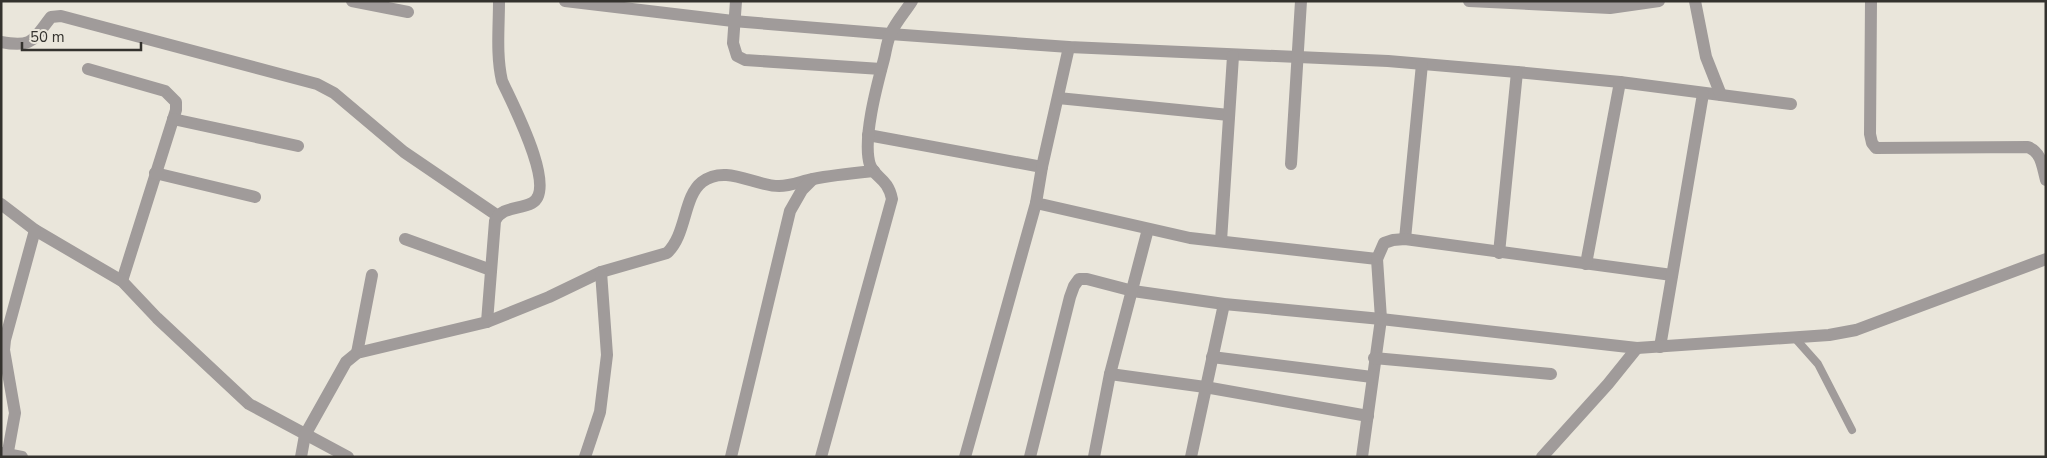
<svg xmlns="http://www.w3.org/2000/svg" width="2047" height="458" viewBox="0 0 2047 458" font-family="'Nunito Sans',sans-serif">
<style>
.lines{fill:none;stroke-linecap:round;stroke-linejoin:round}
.lane{stroke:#a09b9a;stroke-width:8}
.street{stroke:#a09b9a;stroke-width:12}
</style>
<rect width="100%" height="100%" fill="#eae6db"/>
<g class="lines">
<path class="lane" d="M1794 337 1818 364 1852 430"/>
<g class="street">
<path d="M352 1 408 12"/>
<path d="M565 1 733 21 890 34 1069 47 1388 61 1517 72 1620 82 1791 104"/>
<path d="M736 1 733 43 737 56 745 60 881 69"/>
<path d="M1469 1 1610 8 1659 1"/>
<path d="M1695 1 1706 57 1721 95"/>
<path d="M1871 1 1870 134 1872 143 1876 148 2028 147C2042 153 2042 166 2046 180"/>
<path d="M1 42C33 48 33 40 51 17L61 16 317 84 334 93 404 152 498 216"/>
<path d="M88 69 165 91 176 102V110L122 281"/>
<path d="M1058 98 1229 115"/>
<path d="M173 119 298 146"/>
<path d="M868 135 1042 167 1036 203 1190 238 1377 259 1381 319 1362 457"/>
<path d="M1291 164 1301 1"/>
<path d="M1042 167 1069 47"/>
<path d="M155 173 255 197"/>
<path d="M1 204 35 230 122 281 157 318 249 404 348 457"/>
<path d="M405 239 491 270"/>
<path d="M1405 239 1422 64"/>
<path d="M1221 241 1233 56"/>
<path d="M1499 253 1517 72"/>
<path d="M1377 259 1384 243 1393 240 1405 239 1672 275"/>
<path d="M1586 264 1620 82"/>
<path d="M487 322 495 221C502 206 519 210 532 203 558 189 511 101 502 81 496 55 499 28 499 1"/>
<path d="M1660 347 1703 94"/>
<path d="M357 353 372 275"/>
<path d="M1212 357 1372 377"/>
<path d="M1374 358 1551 374"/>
<path d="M1110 374 1205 387 1368 416"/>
<path d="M1 453 22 457"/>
<path d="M7 457 15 413 4 350 5 340 35 230"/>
<path d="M301 457 305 435 346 362 357 353 487 322 549 297 601 272 667 253C687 234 683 197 702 182 726 164 754 186 779 186 791 186 802 181 813 179 833 175 854 173 874 171"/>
<path d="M585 457 600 412 607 355 601 272"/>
<path d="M731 457 790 211 802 190 813 179"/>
<path d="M821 457 892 199C888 178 875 178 870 165 862 140 877 85 884 59 886 51 887 41 891 33 896 22 905 12 912 1"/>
<path d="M965 457 1036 203"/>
<path d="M1030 457 1070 297 1074 286 1079 279H1087L1133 291 1224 304 1381 319 1637 348 1829 335 1856 330 2046 259"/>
<path d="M1094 457 1110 374 1148 229"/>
<path d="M1191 457 1224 304"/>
<path d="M1542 457 1608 384 1637 348"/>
</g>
</g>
<rect width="2047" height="458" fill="none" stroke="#34322e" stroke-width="5"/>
<path d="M22 42v8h119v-8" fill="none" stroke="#34322e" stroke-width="2.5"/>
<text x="30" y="42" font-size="15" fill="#34322e" stroke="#eae6db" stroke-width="4" paint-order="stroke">50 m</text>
</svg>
